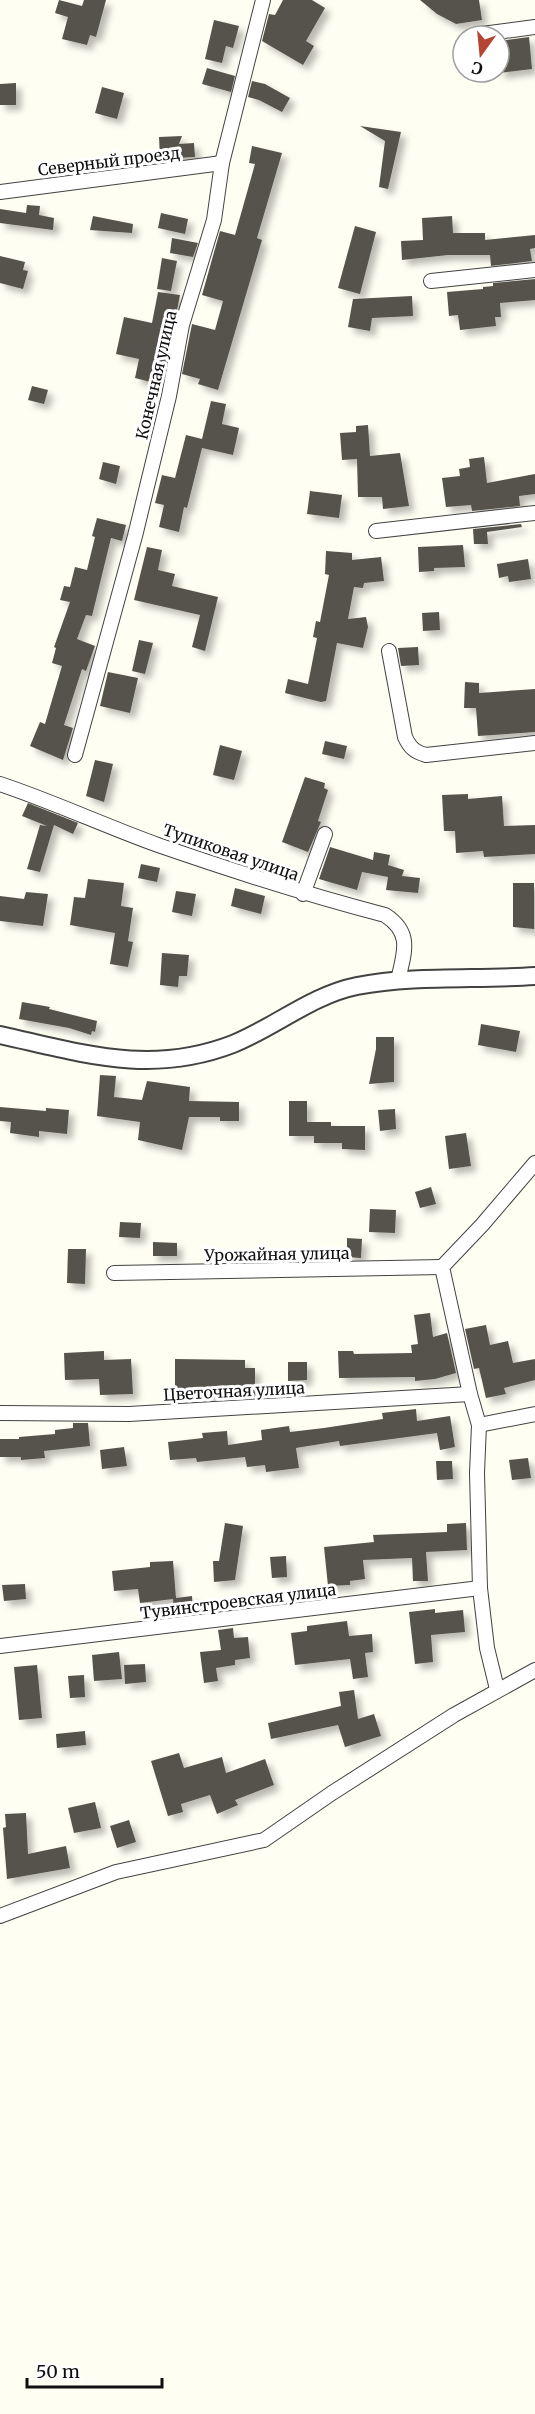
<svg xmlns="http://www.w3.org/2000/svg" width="535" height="2414" viewBox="0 0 535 2414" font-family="Merriweather,serif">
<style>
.building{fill:#57534d;filter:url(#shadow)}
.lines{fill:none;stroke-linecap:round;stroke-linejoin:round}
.minor-casing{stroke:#424242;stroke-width:16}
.tertiary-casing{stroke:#424242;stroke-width:20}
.minor{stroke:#fff;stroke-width:14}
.tertiary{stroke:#fff;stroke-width:16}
.labels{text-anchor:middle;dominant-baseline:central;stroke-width:6;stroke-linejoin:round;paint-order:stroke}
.street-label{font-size:16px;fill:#0f0f0f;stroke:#fff}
</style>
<defs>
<filter id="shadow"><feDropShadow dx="5.5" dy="5.5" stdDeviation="3" flood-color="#0004"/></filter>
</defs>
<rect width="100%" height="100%" fill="#fefef3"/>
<g class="building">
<path d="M59 0 82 6 84 0H106L96 37 90 35 87 45 62 39 68 17 55 13Z"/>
<path d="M283 0H312L325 8 306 41 314 46 303 65 262 41 269 14 275 15Z"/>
<path d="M420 0H479L482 20 456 24 437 14Z"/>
<path d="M214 20 239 26 233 48 226 46 222 63 205 59Z"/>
<path d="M529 37 532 69 499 73V41Z"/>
<path d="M207 68 235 76 231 92 202 84Z"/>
<path d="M252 81 265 84 290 98 282 112 259 100 248 97Z"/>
<path d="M16 83V105H0V84Z"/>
<path d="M102 87 124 93 117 119 95 113Z"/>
<path d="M360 126 401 132 388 189 379 187 385 141Z"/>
<path d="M182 136 179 144 194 143 195 157 160 159 159 137Z"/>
<path d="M252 146 282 153 257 238 262 240 218 390 198 384 200 379 182 374 192 324 215 330 223 301 202 295 220 231 235 235 255 164 249 163Z"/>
<path d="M27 205 40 206 39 215 54 218 53 230 0 223V209L26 213Z"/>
<path d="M161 213 188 219 185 234 158 228Z"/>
<path d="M93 216 133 224 132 233 90 230Z"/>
<path d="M452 216 453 233H485V240L535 235V248L530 249 532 261 491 266 490 255H448L402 260 401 241 423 240 422 218Z"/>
<path d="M355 226 376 232 360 294 338 288Z"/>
<path d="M172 238 198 243 193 257 170 253Z"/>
<path d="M0 256 25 262 23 270 28 271 23 289 0 283Z"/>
<path d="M162 258 177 261 171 291 157 289Z"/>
<path d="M535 279V300L500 303 501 317H495L496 326 460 330 458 315 449 316 447 292 483 289V287L493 286V283Z"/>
<path d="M158 292 180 295 162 385 135 378 139 359 116 354 124 317 152 323Z"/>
<path d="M412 296 413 316 372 318 370 331 348 327 353 299Z"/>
<path d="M32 386 48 390 44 404 28 400Z"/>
<path d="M211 401 226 404 222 424 239 428 233 455 202 448 187 508 184 507 179 532 159 527 164 505 155 503 162 475 175 478 186 435 202 439Z"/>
<path d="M368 425 370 456 400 453 409 506 383 509 382 497H358L357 459 342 460 340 433 356 432V426Z"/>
<path d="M484 457 487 483 535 474V494L519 496 520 506 472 511 471 505 446 507 442 478 460 476 459 469 470 467 469 459Z"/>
<path d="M103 462 120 466 116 484 99 479Z"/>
<path d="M310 491 342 495 339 518 307 514Z"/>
<path d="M97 518 126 525 122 541 111 538 92 616 86 615 77 639 95 646 86 671 82 669 64 725 73 728 63 760 30 746 40 722 45 724 62 666 52 663 56 648 54 647 70 602 60 600 64 586 70 587 75 567 87 570 95 537 92 536Z"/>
<path d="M521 524 522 527 487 532 488 544H474L473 529Z"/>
<path d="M463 545 465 567 434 568V571L419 572 418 547Z"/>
<path d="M147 547 162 550 158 570 175 574 172 586 218 597 205 651 192 647 200 615 134 600Z"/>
<path d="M326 551 352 553V560L381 557 384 581 364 583 363 588 354 587 348 619 366 617 368 627 363 648 337 643 326 701 321 702 285 693 288 679 308 684 317 638 313 637 316 621 320 622 329 575 325 574Z"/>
<path d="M528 559 531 579 509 582 508 576 499 578 497 564Z"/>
<path d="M439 612 440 630 423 631 422 613Z"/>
<path d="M139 640 153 643 145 674 132 671Z"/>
<path d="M418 647 419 665 401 666 398 648Z"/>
<path d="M108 672 138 678 130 713 100 706Z"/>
<path d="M465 682 479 683V693L535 689V732L478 736 476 708H464Z"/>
<path d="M325 741 347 746 344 759 322 754Z"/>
<path d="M220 745 242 751 234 780 213 775Z"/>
<path d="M95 760 113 764 104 802 86 796Z"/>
<path d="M305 777 325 783 324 788 328 790 318 821 321 822 308 852 282 842Z"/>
<path d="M468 794V799L502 796 504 826 535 825V854L484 857 483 851 456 853 455 831H444L442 795Z"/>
<path d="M28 803 78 823 73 834 54 825 40 872 27 869 40 825 47 826 22 816Z"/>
<path d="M330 847 373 860 374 852 390 855 388 865 404 870 402 876 420 878 418 893 386 890 388 877 362 872 357 890 319 879Z"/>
<path d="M141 864 160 868 157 882 138 878Z"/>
<path d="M88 879 124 883 121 906 133 908 128 941 133 942 128 967 110 964 115 933 70 925 74 897 85 898Z"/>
<path d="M513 883H534V929L513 927Z"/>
<path d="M235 888 265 896 261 914 231 906Z"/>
<path d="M176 891 196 894 192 916 172 912Z"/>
<path d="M26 892 48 894 43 926 0 921V896L24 899Z"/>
<path d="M162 953 189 955 187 976H179L178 987 160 985Z"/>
<path d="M22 1002 50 1007 49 1009 97 1021 95 1032 92 1031 91 1035 69 1028 19 1019Z"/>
<path d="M481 1024 520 1031 516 1052 478 1045Z"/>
<path d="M376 1037H394V1082L369 1084 376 1049Z"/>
<path d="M100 1075 116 1076 114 1097 142 1100 147 1081 190 1087 189 1101 239 1102V1121H220V1117H189L182 1150 138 1140 140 1122 97 1116Z"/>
<path d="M289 1101H307V1122H331V1126H365V1150L342 1149V1143H314V1136H289Z"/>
<path d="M0 1107 46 1111V1108L69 1110 67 1134 39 1131V1137L10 1133 11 1122 0 1121Z"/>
<path d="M395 1109 396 1129 380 1131 378 1110Z"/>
<path d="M466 1133 471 1166 449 1169 445 1136Z"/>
<path d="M431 1187 436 1204 420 1208 415 1192Z"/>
<path d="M370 1209 396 1210 395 1233 369 1232Z"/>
<path d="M120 1222 141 1223 140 1238 119 1237Z"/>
<path d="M347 1238 362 1239 361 1258 347 1257Z"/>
<path d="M153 1242 177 1243V1256H153Z"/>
<path d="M68 1249H86L85 1284 67 1283Z"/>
<path d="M430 1313 433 1337 447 1333 456 1373 435 1379 415 1381V1377L339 1378 338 1351H353L354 1354 412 1353 411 1345 418 1344 414 1315Z"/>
<path d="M486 1325 490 1345 508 1341 513 1363 535 1359V1380L504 1388 506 1394 486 1398 479 1368 474 1369 465 1329Z"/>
<path d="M104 1351V1360L131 1359 133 1394 100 1395 99 1379 65 1380 64 1353Z"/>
<path d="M175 1359 245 1360V1368H255V1397L201 1395V1389H175Z"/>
<path d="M288 1362H307V1380L288 1381Z"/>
<path d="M416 1409 417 1421 450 1416 455 1447 440 1450 437 1433 340 1446 339 1441 296 1448 299 1468 266 1472 265 1465 247 1467 245 1457 197 1462 196 1458 170 1460 168 1442 203 1438 202 1433 227 1431 228 1445 262 1440 261 1430 289 1426 290 1432 324 1428 383 1419 382 1413Z"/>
<path d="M73 1423H88L90 1446 44 1451 45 1458 21 1460V1457H0V1439H19V1437L55 1434V1430L73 1428Z"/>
<path d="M124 1447 127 1466 102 1469 100 1450Z"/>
<path d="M528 1458 531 1478 512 1480 509 1460Z"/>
<path d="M436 1461H452L453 1479 437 1480Z"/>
<path d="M225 1523 243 1526 235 1580 214 1582 213 1561H219Z"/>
<path d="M466 1523 467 1550 426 1552 428 1581H413L412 1558 363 1560 365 1579 350 1581V1585L328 1586 324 1547 374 1542 373 1535 447 1532V1524Z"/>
<path d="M286 1556 287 1577 272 1578 270 1557Z"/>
<path d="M173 1561 176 1598 192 1596 193 1611 174 1612 173 1599 140 1603 138 1589 114 1591 112 1571 150 1567V1562Z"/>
<path d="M25 1584 26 1599 4 1601 2 1585Z"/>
<path d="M435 1609V1613L463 1610 465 1632 431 1635 433 1662 415 1664 409 1612Z"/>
<path d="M347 1621 349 1636 372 1634 373 1652 365 1653 368 1677 353 1679 350 1659 295 1665 291 1633 307 1631V1626Z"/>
<path d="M233 1628 234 1638 248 1637 250 1658 235 1660V1665L216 1668 218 1681 204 1683 200 1652 221 1650 218 1630Z"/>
<path d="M119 1652 122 1679 94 1681 92 1655Z"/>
<path d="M145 1664 146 1682 125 1684 124 1665Z"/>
<path d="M37 1665 42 1718 19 1720 14 1667Z"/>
<path d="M84 1675 85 1697 70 1698 68 1676Z"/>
<path d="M354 1690 358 1719 374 1714 381 1736 345 1747 338 1725 271 1739 268 1723 341 1706 339 1692Z"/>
<path d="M85 1731 86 1745 57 1748 56 1734Z"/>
<path d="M179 1753 184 1768 222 1757 226 1773 265 1759 274 1785 235 1800 238 1805 217 1814 210 1795 181 1804 183 1812 168 1816 151 1761Z"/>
<path d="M95 1802 101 1828 74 1833 68 1808Z"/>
<path d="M26 1813 28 1854 66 1846 70 1868 7 1879 3 1828 6 1827 5 1814Z"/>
<path d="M129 1820 136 1842 117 1848 110 1826Z"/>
</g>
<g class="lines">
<defs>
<g id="minor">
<path d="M482 34 535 27"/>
<path d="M0 192 222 163"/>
<path d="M431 281 535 270"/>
<path d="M376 531 535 513"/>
<path d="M389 651 405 737C410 748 415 752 426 755L535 743"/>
<path d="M75 755 135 536 169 396 182 325 214 220 222 163 263 0"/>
<path d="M0 784C54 802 105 826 158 845 233 871 308 895 385 915 413 933 404 953 398 980"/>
<path d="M303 894 325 834"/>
<path d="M114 1273 442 1267"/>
<path d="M0 1413 129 1414 470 1394"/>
<path d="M479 1425 535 1414"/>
<path d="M0 1646 480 1588"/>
<path d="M497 1689 487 1648 480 1588 477 1473 479 1425 470 1394 442 1267 482 1225 535 1163"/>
<path d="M0 1916 116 1872 264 1840 332 1793 454 1715 535 1670"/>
</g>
<path id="tertiary" d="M0 1035C82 1053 150 1076 233 1044 275 1027 312 995 357 986 414 975 477 980 535 976"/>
</defs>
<use href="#minor" class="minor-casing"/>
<use href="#tertiary" class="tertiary-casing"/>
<use href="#minor" class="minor"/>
<use href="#tertiary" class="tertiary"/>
</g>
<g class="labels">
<g class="street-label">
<text transform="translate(109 161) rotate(-7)">Северный проезд</text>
<text transform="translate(156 375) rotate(-77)">Конечная улица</text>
<text transform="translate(231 852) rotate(19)">Тупиковая улица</text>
<text transform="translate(277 1254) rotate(-1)">Урожайная улица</text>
<text transform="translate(234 1391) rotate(-3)">Цветочная улица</text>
<text transform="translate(238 1601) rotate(-7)">Тувинстроевская улица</text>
</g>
</g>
<g transform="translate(481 54) rotate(195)"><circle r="28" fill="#ffffff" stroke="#9f9f9f" stroke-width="1.5"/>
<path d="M0-4.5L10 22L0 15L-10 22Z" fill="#b44533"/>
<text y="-9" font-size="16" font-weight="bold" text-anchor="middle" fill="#0f0f0f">С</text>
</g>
<path d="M27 2378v9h135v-9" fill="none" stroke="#0f0f0f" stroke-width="3"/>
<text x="36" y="2378" font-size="18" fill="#0f0f0f" stroke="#ffffff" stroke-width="4.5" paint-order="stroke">50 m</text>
</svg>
